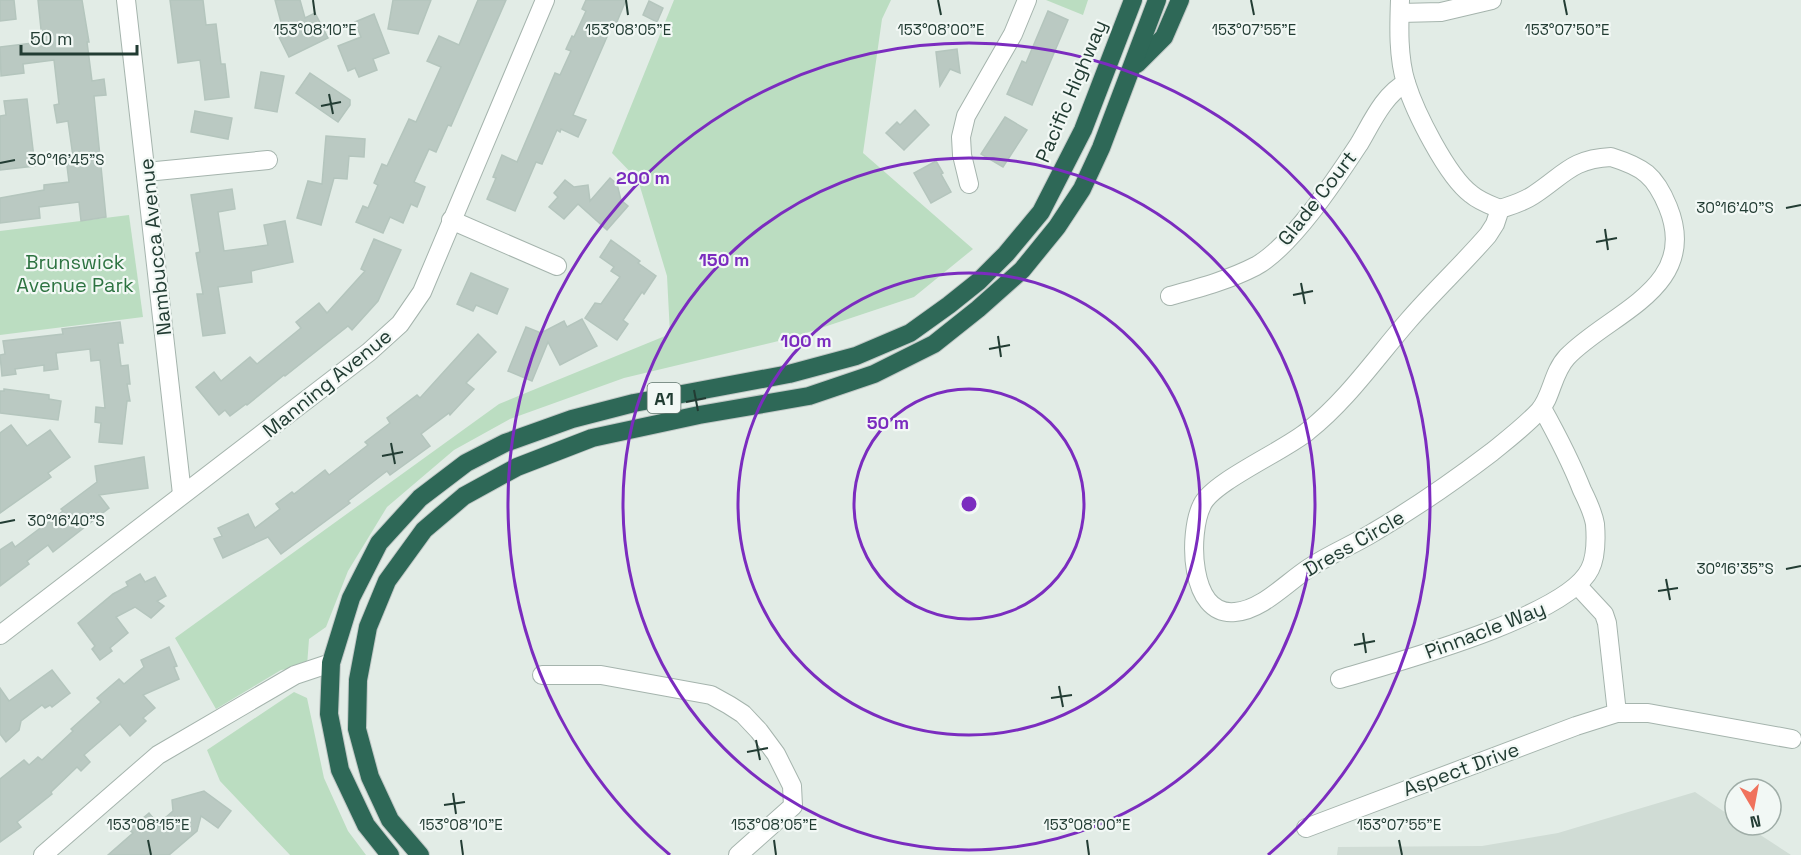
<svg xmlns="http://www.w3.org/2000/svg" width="1801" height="855" viewBox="0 0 1801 855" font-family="'Space Grotesk',sans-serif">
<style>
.built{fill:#d0dcd5}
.green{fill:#bbddc1}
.building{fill:#bac9c2;stroke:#b4c5bd;stroke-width:1.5}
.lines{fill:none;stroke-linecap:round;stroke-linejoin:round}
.minor-casing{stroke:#a5b4ad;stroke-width:20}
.highway-casing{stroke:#c1c8c6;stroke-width:20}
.minor{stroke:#fff;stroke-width:18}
.highway{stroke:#2e6857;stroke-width:18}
.ticks{fill:none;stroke:#223c33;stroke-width:2}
.ring{fill:none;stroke:#7b2cbf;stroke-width:3}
.labels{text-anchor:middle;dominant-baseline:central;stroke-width:4.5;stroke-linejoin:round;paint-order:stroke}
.shield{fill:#f2f8f5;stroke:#60746d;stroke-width:1.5}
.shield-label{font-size:18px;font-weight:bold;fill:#223c33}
.street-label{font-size:20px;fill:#223c33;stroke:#f2f8f5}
.park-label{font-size:20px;fill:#2d7341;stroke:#f2f8f5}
.ticks-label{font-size:15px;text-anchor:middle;fill:#223c33;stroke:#f2f8f5;stroke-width:4.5;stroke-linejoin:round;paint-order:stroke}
.centre{fill:#7b2cbf;stroke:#f2f8f5;stroke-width:3}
.ring-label{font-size:18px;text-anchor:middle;font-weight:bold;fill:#7b2cbf;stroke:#f2f8f5;stroke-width:4.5;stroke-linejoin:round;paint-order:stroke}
</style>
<rect width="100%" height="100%" fill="#e2ece6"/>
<path class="built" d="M1695 792 1735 819V825H1745L1791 855H1337L1338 847 1482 846 1558 833Z"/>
<g class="green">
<path d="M674 0H891L882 19 863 153 973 249 914 297 791 338 624 378 510 419 454 450 387 507 348 571 326 627 309 639 307 666 281 670 216 709 175 638 499 404 670 334 667 276 638 180 612 153Z"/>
<path d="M1046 0H1088L1083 15Z"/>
<path d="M129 215 143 317 0 335V231Z"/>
<path d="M294 692 307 698 324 778 348 831 366 855H290L220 781 207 750Z"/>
</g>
<g class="building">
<path d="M0 0H14L16 19 0 21Z"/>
<path d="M38 0H82L89 42H87L92 81 104 79 106 95 94 96 106 217 81 221 79 202 39 207 40 218 0 223V198L44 190V185L69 182 66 158 73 157 68 121 57 123 54 105 59 104 54 60 23 64 24 73 1 76 0 47 33 43 32 40 42 39Z"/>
<path d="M170 0H203L206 25 216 24 221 64H225L229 97 205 100 200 60 178 63Z"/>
<path d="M275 0H300L305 18 315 13 328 38 289 57 275 29 282 26Z"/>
<path d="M393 0H431L418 34 388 29Z"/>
<path d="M478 0H506L451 126 448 125 436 152 429 149 414 182 425 187 417 207 411 204 403 223 390 217 383 233 356 222 363 206 368 208 378 185 374 183 382 164 387 166 409 119 416 122 441 67 427 61 439 36 459 45Z"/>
<path d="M586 0H626L616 24 613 23 573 115 586 120 578 137 561 129 560 132 557 130 542 164 536 162 515 211 487 199 496 178 493 177 502 155 517 162 555 73 560 75 571 51 566 49 572 36 574 37 586 11 582 9Z"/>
<path d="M649 1 663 8 657 22 643 15Z"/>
<path d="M1048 11 1068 20 1032 105 1007 94 1022 61 1026 63Z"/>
<path d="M374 14 389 53 373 59 377 70 359 77 355 68 348 71 338 46 361 37 355 22Z"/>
<path d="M957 49 960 73 950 69 940 86 936 52Z"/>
<path d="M261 72 284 76 277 112 255 108Z"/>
<path d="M310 73 350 100V105L338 122 296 93Z"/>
<path d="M27 99 35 166 0 170V116L6 115 4 101Z"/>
<path d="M915 110 929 125 904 150 886 133 897 122 900 125Z"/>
<path d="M195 111 232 118 228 139 191 132Z"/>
<path d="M1005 117 1027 130 1003 167 981 154Z"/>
<path d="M326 136 365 139 364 157 349 156 347 179 334 178 321 225 297 218 308 181 322 184Z"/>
<path d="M936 161 943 173 941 174 951 192 931 203 914 173Z"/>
<path d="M610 178 617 184 621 200 628 206 607 230 578 204 564 219 549 207 558 197 554 193 565 180 574 187 588 185 590 201Z"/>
<path d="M232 189 235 209 218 212 224 251 268 245 264 225 285 221 293 262 251 271 252 282 218 287 225 333 203 336 197 294H203L196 253 200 252 191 195Z"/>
<path d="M374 239 401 250 378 301 352 330 348 326 285 376 284 375 247 405 246 404 230 416 225 410 219 415 196 387 214 372 221 381 250 357 257 364 301 328 296 322 319 303 327 313 365 271 361 269Z"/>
<path d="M611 240 640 261 638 263 656 276 644 294 642 292 623 320 628 324 617 340 585 318 595 303 601 304 620 277 611 271 614 267 600 257Z"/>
<path d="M471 273 508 289 497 314 476 305 473 311 457 304Z"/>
<path d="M582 319 597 346 560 365 548 342 532 381 508 371 526 327 541 333 564 321 567 327Z"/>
<path d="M120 322 123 343H118L121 366 128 365 130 384H127L130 401H127L122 444 99 442 101 423 95 422 96 407 105 408 100 360 91 361 90 349 56 353 58 369 44 371V365L15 369 16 374 2 376 0 355 5 354 3 341 63 334 62 329Z"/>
<path d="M478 334 496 352 466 383 474 389 450 415 449 413 421 434 430 446 390 475 387 471 348 501 350 503 281 554 268 537 223 558 214 539 222 536 218 528 248 514 255 528 280 509 276 504 292 492 294 494 325 470 329 475 368 445 365 442 390 423 387 418 417 395 420 398Z"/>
<path d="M4 389 49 395V399L61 401 58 420 0 413V391H4Z"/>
<path d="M11 425 27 446 50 430 70 457 48 473 51 477 0 513V433Z"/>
<path d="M144 457 148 488 99 495 109 508 53 552 48 545 27 561 29 564 0 586V550L12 542 15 547 63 511 61 509 97 482 95 466Z"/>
<path d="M140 574 145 582 155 577 166 596 157 601 164 606 151 618 135 607 116 617 128 633 110 648 112 651 100 660 92 649 95 646 78 623 113 594 128 586 126 582Z"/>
<path d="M169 647 177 666 174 667 179 679 143 695 155 708 143 718 146 721 130 736 120 724 84 755 90 762 81 771 77 767 51 792 52 794 17 822 21 827 0 842V779L24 760 29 765 38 757 42 760 73 731 71 729 101 702 97 698 119 679 124 684 144 667 141 660Z"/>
<path d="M52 670 70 693 52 707 50 705 45 708 42 705 21 721 19 730 6 742 0 734V688L9 701Z"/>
<path d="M204 791 231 811 218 828 201 816 197 831 169 855H108L133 833 129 830 149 813 158 824 173 811 172 800Z"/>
</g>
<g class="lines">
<defs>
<g id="minor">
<path d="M126 0 182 494"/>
<path d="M1400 0C1399 27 1398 57 1406 83 1415 112 1447 176 1471 194 1479 201 1490 205 1500 209"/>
<path d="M1400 13 1441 12 1492 0"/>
<path d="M1611 157C1643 167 1655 175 1668 207 1701 288 1609 313 1567 357 1552 373 1552 397 1539 411 1525 426 1508 439 1492 452 1454 481 1415 508 1374 532 1353 545 1330 554 1309 568 1286 583 1262 610 1235 612 1189 617 1188 533 1202 505 1212 482 1284 451 1308 431 1347 400 1375 359 1408 321 1433 292 1462 265 1488 235L1495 224 1500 209C1512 205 1524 202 1535 194 1565 174 1572 159 1611 157Z"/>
<path d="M146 172 268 160"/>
<path d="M969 184 962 155 961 137 966 116 1013 34 1027 0"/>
<path d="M451 220 557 266"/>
<path d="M1170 296C1199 288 1229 280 1256 266 1292 246 1336 179 1359 144 1371 124 1384 94 1406 83"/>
<path d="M1578 586 1604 614 1607 623 1617 713"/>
<path d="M0 635 369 352 400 324 422 292 545 0"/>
<path d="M542 675H601L711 695 729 705 743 714 759 731 776 754 792 786 793 806 738 855"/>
<path d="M1340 679C1393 663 1567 617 1590 569 1596 557 1596 537 1595 524 1593 513 1587 500 1582 490 1571 462 1557 435 1542 408"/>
<path d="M1306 828 1576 726 1617 713H1648L1792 739"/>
<path d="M43 855 158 755 295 675 331 663"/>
</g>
<g id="highway">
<path d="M1137 64 1164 37 1180 0"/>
<path d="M390 855 366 825 340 770 329 714 331 663 351 598 379 543 420 498 466 463 505 443 572 419 634 403 789 374 856 356 910 333 949 305 979 281 1006 254 1041 212 1083 130 1133 0"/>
<path d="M420 855 390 820 370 777 357 729 358 680 368 627 387 581 424 530 464 496 517 467 592 438 699 415 809 396 874 374 934 344 978 309 1022 270 1057 227 1082 189 1101 148 1157 0"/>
</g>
</defs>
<use href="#minor" class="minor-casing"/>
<use href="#highway" class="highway-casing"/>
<use href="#minor" class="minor"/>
<use href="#highway" class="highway"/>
</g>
<path class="ticks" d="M313 0 315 15M626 0 628 15M938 0 941 15M1251 0 1254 15M1564 0 1567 15M329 94 333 114M321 106 341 102M0 163 15 160M1786 208 1801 205M1605 229 1608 250M1596 242 1617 238M1301 283 1305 304M1293 295 1313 291M998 336 1001 357M989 349 1010 345M694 390 698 411M686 402 706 398M391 443 395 464M382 456 403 452M0 523 15 520M1786 569 1801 566M1666 579 1670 600M1658 591 1678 588M1363 633 1366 653M1354 645 1375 641M1059 686 1063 707M1051 698 1072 695M756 740 760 760M747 752 768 748M453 793 456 814M444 805 465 802M148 840 151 855M461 840 463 855M774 840 776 855M1087 840 1089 855M1399 840 1402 855"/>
<g class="ring">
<circle cx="969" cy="504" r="115"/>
<circle cx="969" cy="504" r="231"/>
<circle cx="969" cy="504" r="346"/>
<path d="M670 855A461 461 0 1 1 1268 855"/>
</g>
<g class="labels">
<rect class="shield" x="647.5" y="383" width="33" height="30" rx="4.5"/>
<g class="shield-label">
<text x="664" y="398">A1</text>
</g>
<g class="street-label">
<text transform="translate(1071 91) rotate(-67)">Pacific Highway</text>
<text transform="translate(1317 198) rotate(-52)">Glade Court</text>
<text transform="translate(155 247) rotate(-96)">Nambucca Avenue</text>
<text transform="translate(327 383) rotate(-39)">Manning Avenue</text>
<text transform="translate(1354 543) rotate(-30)">Dress Circle</text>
<text transform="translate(1485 630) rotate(-21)">Pinnacle Way</text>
<text transform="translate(1461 769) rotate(-20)">Aspect Drive</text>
</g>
<g class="park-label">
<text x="75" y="262">Brunswick<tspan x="75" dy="23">Avenue Park</tspan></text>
</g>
</g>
<g class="ticks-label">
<text x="315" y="35">153°08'10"E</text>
<text x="628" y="35">153°08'05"E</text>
<text x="941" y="35">153°08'00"E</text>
<text x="1254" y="35">153°07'55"E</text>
<text x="1567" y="35">153°07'50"E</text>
<text x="66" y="165">30°16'45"S</text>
<text x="1735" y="213">30°16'40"S</text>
<text x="66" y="526">30°16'40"S</text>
<text x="1735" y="574">30°16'35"S</text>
<text x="148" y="830">153°08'15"E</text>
<text x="461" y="830">153°08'10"E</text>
<text x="774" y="830">153°08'05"E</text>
<text x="1087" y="830">153°08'00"E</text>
<text x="1399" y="830">153°07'55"E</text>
</g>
<circle cx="969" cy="504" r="9" class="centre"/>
<g class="ring-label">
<text x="643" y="184">200 m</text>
<text x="724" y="266">150 m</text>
<text x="806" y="347">100 m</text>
<text x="888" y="429">50 m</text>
</g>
<g transform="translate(1753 807) rotate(170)"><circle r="28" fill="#f2f8f5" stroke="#9fada7" stroke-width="1.5"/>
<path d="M0-4.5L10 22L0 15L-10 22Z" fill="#f0725c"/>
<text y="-9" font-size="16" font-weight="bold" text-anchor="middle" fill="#223c33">N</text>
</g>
<path d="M21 45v9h116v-9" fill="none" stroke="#223c33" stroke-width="3"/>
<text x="30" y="45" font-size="18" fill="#223c33" stroke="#f2f8f5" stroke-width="4.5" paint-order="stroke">50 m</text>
</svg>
